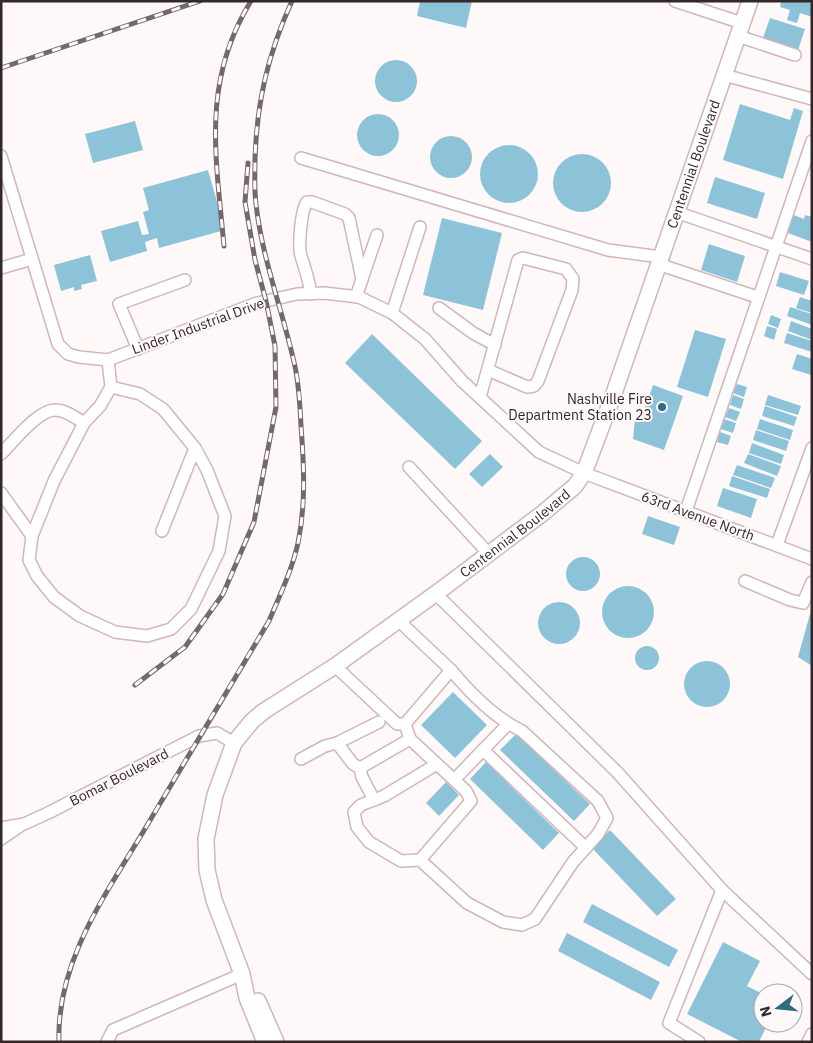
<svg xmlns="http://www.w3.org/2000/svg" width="813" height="1043" viewBox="0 0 813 1043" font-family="'IBM Plex Sans',sans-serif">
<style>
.building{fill:#8dc3d9}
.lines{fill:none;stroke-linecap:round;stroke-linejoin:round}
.minor-casing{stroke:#d3b5b7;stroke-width:14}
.major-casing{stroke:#d3b5b7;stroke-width:18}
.minor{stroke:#fff;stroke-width:11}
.major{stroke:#fff;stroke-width:15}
.rail-casing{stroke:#74696a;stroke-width:5}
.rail{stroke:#fff8f9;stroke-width:3;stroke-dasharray:9;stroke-linecap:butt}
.poi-dot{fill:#2e6c82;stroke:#fff8f9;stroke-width:2}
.labels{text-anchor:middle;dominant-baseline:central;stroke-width:4;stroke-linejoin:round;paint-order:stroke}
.street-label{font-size:14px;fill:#332728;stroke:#fff8f9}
.poi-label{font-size:14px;fill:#332728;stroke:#fff8f9;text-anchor:end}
</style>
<rect width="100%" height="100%" fill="#fff8f9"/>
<g class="building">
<path d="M420 1H472L466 28 417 16Z"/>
<path d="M781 1H812V17L800 13 797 23 787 20 790 10 780 7Z"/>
<path d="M770 18 805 29 798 50 763 38Z"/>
<circle cx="396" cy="81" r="21"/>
<path d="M740 104 790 120 794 108 803 111 783 179 723 160Z"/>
<circle cx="378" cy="135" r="21"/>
<path d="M135 121 143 150 93 163 85 134Z"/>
<circle cx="451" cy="157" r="21"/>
<circle cx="509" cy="174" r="29"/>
<circle cx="582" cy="183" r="29"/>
<path d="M208 170 225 230 159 248 157 238 145 242 147 251 110 262 101 231 138 221 142 235 149 234 143 212 149 210 143 188Z"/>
<path d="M715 177 765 193 757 219 707 203Z"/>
<path d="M791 214 804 219 805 215 812 217V242L785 232Z"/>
<path d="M442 218 502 233 483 310 423 295Z"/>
<path d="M709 244 745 256 737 282 701 270Z"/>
<path d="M90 255 97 281 81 285 82 289 74 291V287L61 291 54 265Z"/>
<path d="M780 272 809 281 804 295 776 286Z"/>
<path d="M800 297 812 301V313L796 308Z"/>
<path d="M790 307 812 314V325L787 316Z"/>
<path d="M771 315 781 319 778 328 768 324Z"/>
<path d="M791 321 812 329V340L788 331Z"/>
<path d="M767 326 777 329 774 340 764 336Z"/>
<path d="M695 330 726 339 708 397 677 387Z"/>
<path d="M787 333 812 341V352L784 343Z"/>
<path d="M372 334 482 441 455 469 345 363Z"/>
<path d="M797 354 812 359 811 375 792 369Z"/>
<path d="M737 384 747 387 744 397 733 393Z"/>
<path d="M653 385 683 396 664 450 633 439 635 418 641 419Z"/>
<path d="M733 395 744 399 741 409 730 405Z"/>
<path d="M768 395 801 406 798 415 765 405Z"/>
<path d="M765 406 797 417 794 426 762 416Z"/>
<path d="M729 408 740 412 736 421 725 417Z"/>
<path d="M724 419 736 423 733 433 721 429Z"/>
<path d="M760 419 793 430 790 440 757 429Z"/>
<path d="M756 430 789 441 786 451 753 440Z"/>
<path d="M720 432 731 436 728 445 717 442Z"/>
<path d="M752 443 784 455 781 464 749 453Z"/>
<path d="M490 454 503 467 482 487 469 474Z"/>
<path d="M748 454 781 466 777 476 744 463Z"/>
<path d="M737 465 775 478 771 488 733 475Z"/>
<path d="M732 476 770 489 767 498 729 486Z"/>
<path d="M723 488 757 499 751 518 717 506Z"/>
<path d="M648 516 680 527 674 545 642 534Z"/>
<circle cx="583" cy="574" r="17"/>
<circle cx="628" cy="612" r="26"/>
<circle cx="559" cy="623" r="21"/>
<path d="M810 614 812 615V666L798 657Z"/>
<circle cx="647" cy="658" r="12"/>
<circle cx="707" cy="684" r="23"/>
<path d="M453 692 487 725 455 758 421 725Z"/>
<path d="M516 734 590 804 574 821 500 750Z"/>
<path d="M486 762 559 833 543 850 470 779Z"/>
<path d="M446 782 459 795 439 816 426 803Z"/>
<path d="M610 830 676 899 657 916 592 848Z"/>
<path d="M592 904 678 950 669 967 583 922Z"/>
<path d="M567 933 660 982 651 1000 558 951Z"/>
<path d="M723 942 760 961 747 986 763 994V1023H768L759 1042H742L687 1014Z"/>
</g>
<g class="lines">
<defs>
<g id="minor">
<path d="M675 1 742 23"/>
<path d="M738 36 795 55"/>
<path d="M724 75 812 99"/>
<path d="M1 156 58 344 68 354 79 357 108 360 257 303 297 294 324 293 359 297 392 313 425 339 462 381 539 452 584 473 812 559"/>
<path d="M301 158 608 250 661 257"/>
<path d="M676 212 812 259"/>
<path d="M658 264 757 297"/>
<path d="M1 268 32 259"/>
<path d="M311 294C309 280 305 269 301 256 298 246 301 210 307 202H312L345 214 349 218 362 279"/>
<path d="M356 297 377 235"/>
<path d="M439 308 473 333 495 345"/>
<path d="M392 313 420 227"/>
<path d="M138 349 119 304 185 280"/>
<path d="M108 360 111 387 100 406 84 423 54 481 32 536 29 560 37 576 54 597 80 616 115 632 147 636 171 629 191 609 219 551 225 516 207 470 195 448 163 409 140 394 111 387"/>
<path d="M480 397 518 260 523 258 566 269 573 279 572 290 538 381 534 386 527 387 488 370"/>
<path d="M1 454C14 441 38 410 55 410 66 410 76 418 84 423"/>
<path d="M409 467 489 554"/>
<path d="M1 493 32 536"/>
<path d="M686 511 812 141"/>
<path d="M162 531 195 448"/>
<path d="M777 545 812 448"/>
<path d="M745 581 790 600 803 603 812 582"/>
<path d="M436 594 618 773 722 890 812 974"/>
<path d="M335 666 397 724H405L451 670 399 621"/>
<path d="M405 724 410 739 466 791 471 801 420 860 401 861 369 842 357 827 354 812 361 805 384 796 437 764"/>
<path d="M337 743 379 722"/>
<path d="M483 750 586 848"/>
<path d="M301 759 325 746 337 743 353 764 360 768"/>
<path d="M454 780 508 724"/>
<path d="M374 800 362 777 360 768 410 739"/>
<path d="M1 828 24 824 48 813 199 736 217 733 234 743"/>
<path d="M1 839 20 826"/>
<path d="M420 860 467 903 503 922 522 925 535 919 573 862 598 834 607 818 598 801 522 731C495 718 471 694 451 670"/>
<path d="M107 1042 113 1030 242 974"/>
<path d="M699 1042 669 1023 722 890"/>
<path d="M808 1042 812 1034"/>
</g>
<g id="major">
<path d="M258 1001 276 1042"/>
<path id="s1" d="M265 1042 247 998 242 974 214 900 207 870 206 839 215 795 234 743 252 721 264 711 335 666 442 589 543 513 575 486 584 473 613 396 750 1"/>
</g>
</defs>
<use href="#minor" class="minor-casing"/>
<use href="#major" class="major-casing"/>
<use href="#minor" class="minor"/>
<use href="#major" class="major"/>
<defs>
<g id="rail">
<path d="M1 68 200 1"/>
<path d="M224 246C216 157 201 82 251 1"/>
<path d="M135 685 185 647 223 594 254 522 276 407 275 346 266 301 255 260 245 202 248 163"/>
<path d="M59 1042C56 957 112 886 152 817 191 751 230 686 269 621 280 595 292 570 298 543 306 504 304 465 301 426 300 405 299 382 294 362 282 309 262 258 256 204 254 189 255 174 255 158 257 101 268 54 292 1"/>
</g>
</defs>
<use href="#rail" class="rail-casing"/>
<use href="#rail" class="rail"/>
</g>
<circle class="poi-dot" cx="662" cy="407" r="5"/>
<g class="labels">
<g class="street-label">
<text stroke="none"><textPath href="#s1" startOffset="1085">Centennial Boulevard</textPath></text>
<text transform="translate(198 326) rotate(-20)">Linder Industrial Drive</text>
<text transform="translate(698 516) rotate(20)">63rd Avenue North</text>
<text stroke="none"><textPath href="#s1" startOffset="665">Centennial Boulevard</textPath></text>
<text transform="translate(119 777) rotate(-27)">Bomar Boulevard</text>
</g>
<g class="poi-label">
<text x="652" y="399">Nashville Fire<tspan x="652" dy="16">Department Station 23</tspan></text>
</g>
</g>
<rect width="813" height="1043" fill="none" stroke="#332728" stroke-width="5"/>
<g transform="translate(778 1008) rotate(254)"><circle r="24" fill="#fff8f9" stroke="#ada4a5"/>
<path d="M0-4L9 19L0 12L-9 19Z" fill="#2e6c82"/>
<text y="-8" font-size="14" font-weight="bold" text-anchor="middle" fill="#332728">N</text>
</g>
</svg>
